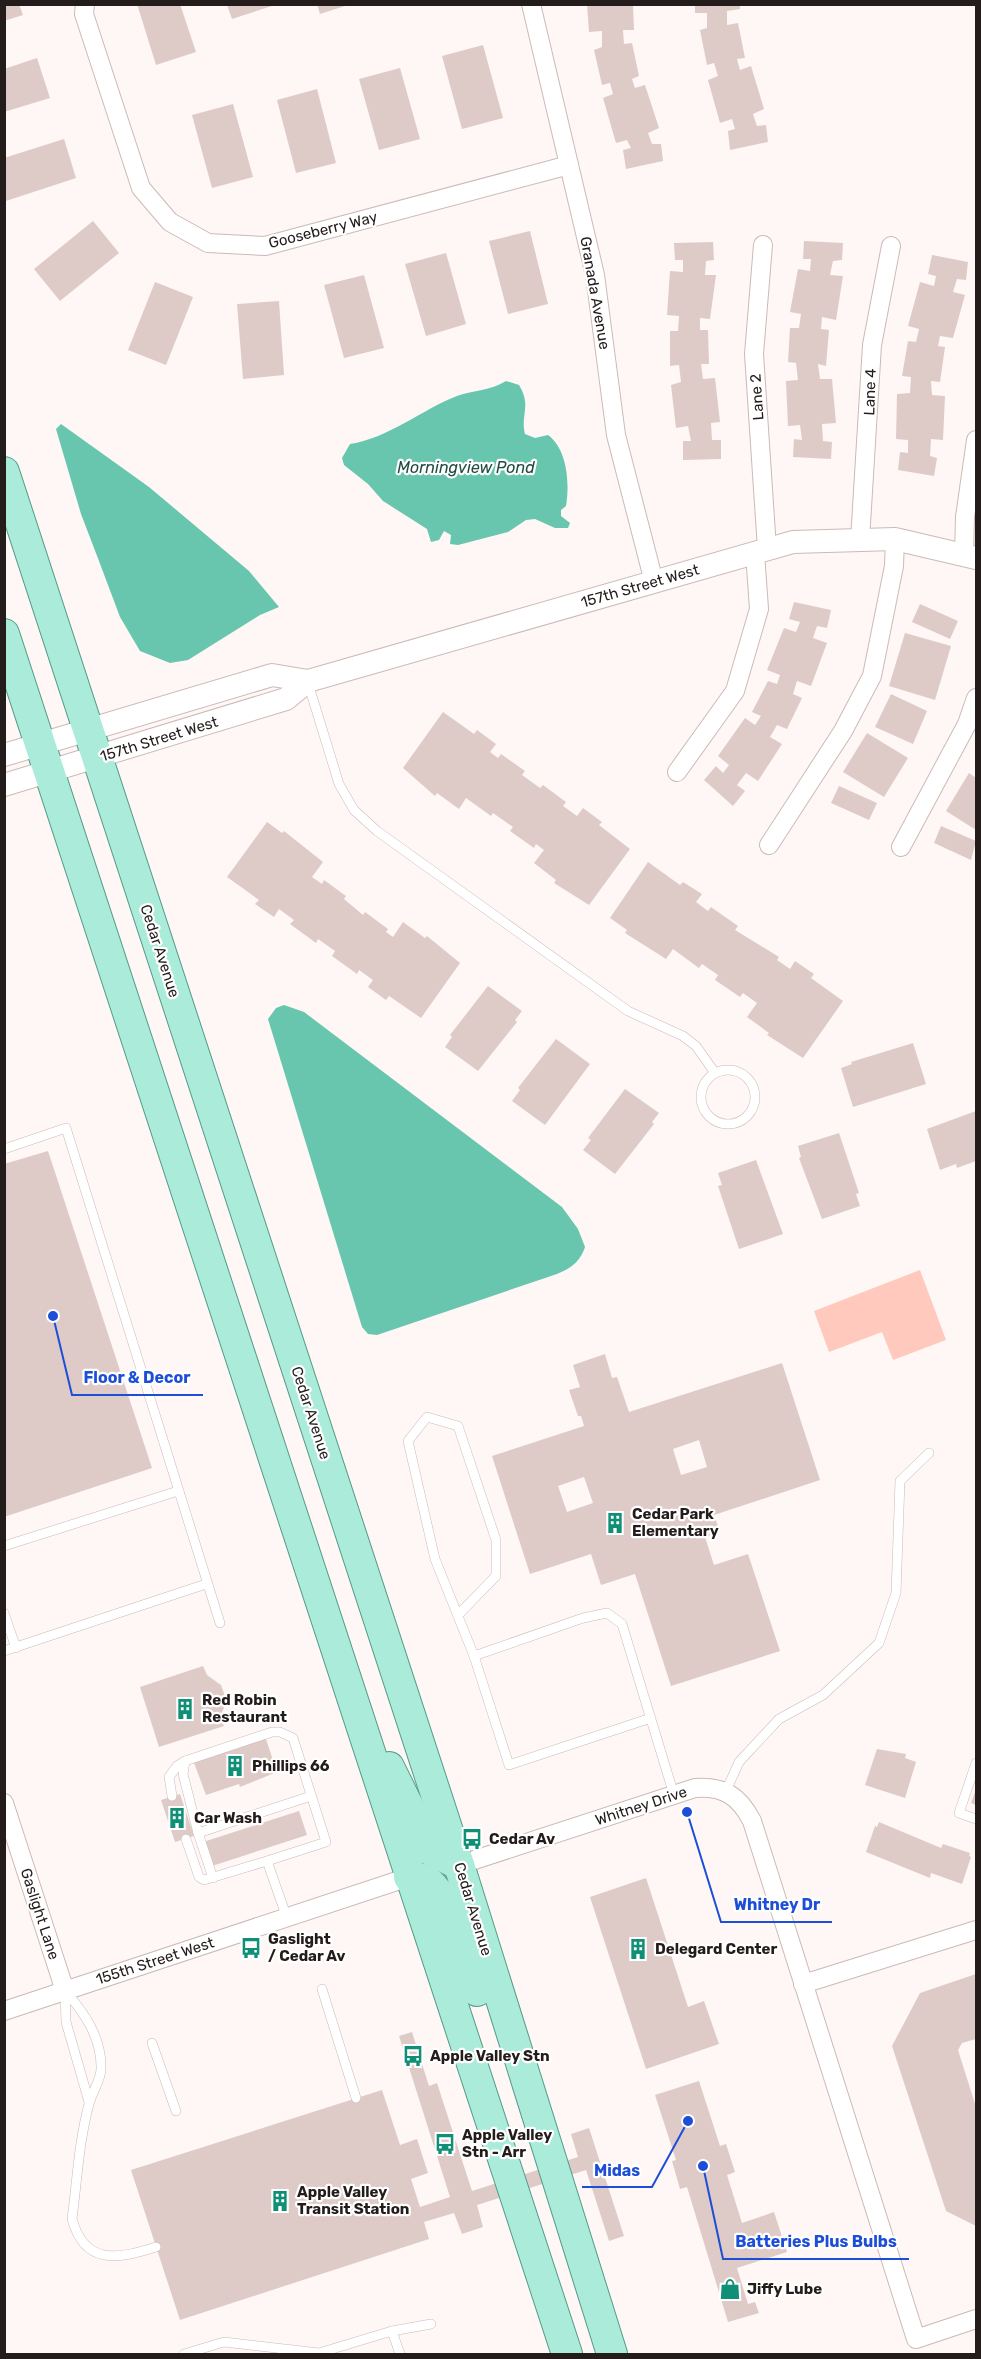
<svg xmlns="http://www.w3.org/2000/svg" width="981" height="2359" viewBox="0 0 981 2359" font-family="Rubik,sans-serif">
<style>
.green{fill:#ffc9bd}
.water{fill:#67c6ad}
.building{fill:#decbc7;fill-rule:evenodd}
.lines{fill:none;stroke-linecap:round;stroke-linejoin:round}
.service-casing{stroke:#ccbab6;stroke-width:10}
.minor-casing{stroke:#ccbab6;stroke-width:20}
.tertiary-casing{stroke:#ccbab6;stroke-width:24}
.primary-casing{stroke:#569a88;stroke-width:32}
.service{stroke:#fff;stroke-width:9}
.minor{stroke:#fff;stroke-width:18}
.tertiary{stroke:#fff;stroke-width:22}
.primary{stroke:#aaebda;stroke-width:30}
.labels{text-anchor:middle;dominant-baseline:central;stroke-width:4.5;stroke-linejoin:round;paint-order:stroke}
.street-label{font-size:15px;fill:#231c1b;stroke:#fff}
.poi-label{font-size:15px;font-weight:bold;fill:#231c1b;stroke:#fff;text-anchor:start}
.water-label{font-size:16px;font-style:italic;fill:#214b40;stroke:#fff}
.leader{fill:none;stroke:#1d4ed8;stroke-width:2}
.callout-dot{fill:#1d4ed8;stroke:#fff;stroke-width:2}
.callout-label{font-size:16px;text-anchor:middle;font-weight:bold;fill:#1d4ed8;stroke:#fff;stroke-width:4.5;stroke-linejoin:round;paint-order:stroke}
</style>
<rect width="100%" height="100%" fill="#fef7f5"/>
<path class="green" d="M920 1270 946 1340 893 1360 882 1332 829 1352 814 1311Z"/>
<g class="water">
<path d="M506 381 519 385C532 406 520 415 525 434L535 438 548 435C567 449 570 482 566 506L561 510V516L570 523 568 528H555L535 519 526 520 508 532 458 545 450 544 451 535 444 531 439 540 431 542 427 529 383 501 368 484 344 465 342 458 350 444C389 438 421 410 457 396 474 390 490 391 506 381Z"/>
<path d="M61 424 149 487 249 571 279 607 260 615 188 660 170 663 140 651 120 617 99 561 81 514 56 429Z"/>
<path d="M284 1005 304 1012 562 1207 578 1229 585 1247C580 1262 571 1268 557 1274L377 1335 368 1334 362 1327 268 1019 276 1008Z"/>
</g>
<g class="building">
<path d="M4 4H19L23 15 4 21Z"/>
<path d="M137 4H180L196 52 156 65Z"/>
<path d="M317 4H348V5L320 14Z"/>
<path d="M587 4H633L634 30H623L624 44 632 43 639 76 632 79 635 88 645 85 659 128 648 133 652 144H661L663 161 626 169 623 150 631 148 627 140 616 143 603 98 613 94 610 83 602 85 594 50 602 47V31L589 32Z"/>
<path d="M695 4H740V9L727 11V25L738 23 745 58 737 59 740 70 751 66 764 109 753 114 757 126 766 125 768 142 730 150 728 131 735 129 732 119 720 123 708 80 718 76 714 63 707 65 700 30 707 28V13H695Z"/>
<path d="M227 5H275L232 19Z"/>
<path d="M483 45 503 118 462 129 442 56Z"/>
<path d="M37 58 50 98 4 112V69Z"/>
<path d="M400 68 420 139 379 150 359 79Z"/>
<path d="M317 89 336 163 296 173 277 100Z"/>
<path d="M233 104 253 177 212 188 192 115Z"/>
<path d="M64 139 76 178 6 201 4 158Z"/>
<path d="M93 221 119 253 60 301 34 269Z"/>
<path d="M530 231 548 304 508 314 489 241Z"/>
<path d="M804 241 843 243 842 260 833 261 830 275 843 276 836 320 822 317 821 329 829 330 826 366 818 364 820 379H832L836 423 822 424 823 441 832 442 831 459 793 457 794 439 802 440 800 425 788 426 786 381 798 380 796 363 788 362 790 328H799L801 314 790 312 798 269 810 271 811 259H803Z"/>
<path d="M713 242 714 260 706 261 705 275H716L710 319 700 318V330H708L709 364H701L703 379 715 378 720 422 711 423 712 440H721V459L683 460V441H691L688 426 676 428 671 385 681 382 679 365 670 366V331H678L679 316 667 315 670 271 683 272V260H675L674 243Z"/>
<path d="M446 253 466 324 426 336 405 264Z"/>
<path d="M932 255 968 262 966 280 957 279 953 292 965 295 953 338 940 336 938 346 945 347 940 382 931 381 932 395 945 396 943 440 931 439 930 456 937 458 934 476 898 470 900 452 908 453V440L896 439 897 394 910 393 911 377 902 376 908 341 916 342 919 329 908 326 920 282 934 286 936 276 928 274Z"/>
<path d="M364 275 384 348 344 358 324 285Z"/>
<path d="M155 282 193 297 166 365 128 350Z"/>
<path d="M279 301 284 375 243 379 237 304Z"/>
<path d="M794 602 831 610 827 628 817 626 813 638 827 643 811 686 797 681 793 694 802 698 787 729 777 725 770 737 782 744 758 781 746 773 737 785 745 791 733 806 704 780 716 766 723 773 729 765 718 756 745 718 755 725 761 716 752 712 768 681 777 684 780 675 767 670 784 628 796 632 800 622 789 619Z"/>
<path d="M920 604 958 621 950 639 912 622Z"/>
<path d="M905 633 951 646 935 700 889 686Z"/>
<path d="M891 694 927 711 913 744 875 727Z"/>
<path d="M443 712 474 734 477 730 496 744 490 752 498 758 501 754 525 771 522 775 540 788 543 785 566 802 563 806 577 816 583 808 602 822 599 825 630 849 589 905 554 883 556 880 534 863 544 850 536 844 534 848 510 831 513 827 493 813 491 816 466 798 459 809 437 793 435 796 403 768Z"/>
<path d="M867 733 908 758 884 797 843 772Z"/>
<path d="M969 773 976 778V830L946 811Z"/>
<path d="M839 786 877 803 869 820 831 803Z"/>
<path d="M267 822 282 833 284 831 323 862 312 877 322 884 324 880 346 896 344 899 363 915 365 912 388 929 386 932 393 937 403 922 425 938 427 936 460 963 421 1018 389 996 386 1000 368 987 373 980 359 970 357 974 332 956 335 951 318 939 316 943 290 924 294 920 279 909 274 917 255 904 259 900 227 877Z"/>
<path d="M941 826 976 841 971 860 934 843Z"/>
<path d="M648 862 680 885 683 882 702 894 696 902 708 911 711 907 738 926 735 930 779 957 777 960 790 969 795 961 814 974 811 978 843 1001 803 1058 767 1035 769 1033 747 1017 757 1003 743 993 740 997 715 980 718 975 702 964 699 968 673 949 666 959 625 933 627 930 610 918Z"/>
<path d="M488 986 522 1011 515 1020 517 1022 478 1071 445 1047 452 1037 450 1035Z"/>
<path d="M556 1039 590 1064 545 1125 512 1101 520 1090 518 1088Z"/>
<path d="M913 1043 926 1084 853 1107 841 1068 852 1064 851 1062Z"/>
<path d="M625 1089 659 1113 652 1122 654 1124 615 1174 583 1150 591 1140 588 1138Z"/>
<path d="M976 1111V1161L957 1168 956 1164 940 1170 927 1129Z"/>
<path d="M839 1133 859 1193 856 1194 860 1206 822 1219 799 1158 801 1157 798 1146Z"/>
<path d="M48 1151 152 1468 4 1517V1164Z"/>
<path d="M756 1160 783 1234 739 1249 718 1186 722 1185 718 1173Z"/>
<path d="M605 1354 612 1378 617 1377 629 1412 782 1363 820 1480 714 1515 720 1532 705 1537 714 1565 748 1554 780 1651 671 1686 635 1574 601 1585 591 1554 530 1574 492 1456 584 1426 581 1416H578L569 1390 580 1387 573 1365ZM699 1440 707 1467 681 1475 673 1449ZM584 1477 593 1503 567 1512 558 1486Z"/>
<path d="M203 1666 207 1675 221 1685 227 1702 220 1716 224 1726 159 1747 140 1687Z"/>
<path d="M265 1736 277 1772 240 1787 239 1784 206 1795 193 1760Z"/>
<path d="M877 1749 906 1754 905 1758 916 1762 905 1798 865 1785Z"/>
<path d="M976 1789V1805L971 1803Z"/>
<path d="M180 1794 194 1836 175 1842 161 1800Z"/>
<path d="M299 1811 307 1835 212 1866 203 1842Z"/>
<path d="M879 1822 941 1848 943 1844 970 1853 969 1856 971 1857 962 1884 931 1873 930 1878 866 1852 875 1826 877 1827Z"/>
<path d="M646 1878 688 2007 704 2001 719 2044 646 2069 590 1897Z"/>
<path d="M976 1974V2039L962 2043 958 2050 976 2107V2226L946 2211 892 2046 920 1993Z"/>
<path d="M412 2032 429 2086 437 2083 472 2191 578 2157 571 2134 589 2128 624 2236 609 2241 586 2170 477 2205 483 2227 462 2234 454 2213 424 2222 429 2239 180 2320 131 2170 382 2090 400 2145 417 2139 428 2173 411 2179 420 2207 450 2197 399 2036Z"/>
<path d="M699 2081 720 2146 726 2144 735 2172 727 2175 742 2223 774 2212 787 2252 737 2268 748 2304 755 2302 759 2313 728 2322 687 2187 680 2189 672 2161 676 2160 655 2095Z"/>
</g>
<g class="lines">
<defs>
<g id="service">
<path d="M308 683 339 784 354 810 377 831 628 1011 683 1036 696 1046 715 1073"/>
<circle cx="728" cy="1097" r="27"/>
<path d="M4 1149 66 1128 220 1623"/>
<path d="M4 1546 178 1491"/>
<path d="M4 1613 16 1648"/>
<path d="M458 1615 496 1576V1540L458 1426 427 1417 408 1441 435 1559 474 1656"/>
<path d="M4 1651 206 1584"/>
<path d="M651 1718 509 1765 474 1656 583 1618 607 1613 622 1624 674 1795"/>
<path d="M185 1761 183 1774 198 1833"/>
<path d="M976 1763 959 1813 976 1819"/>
<path d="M726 1791 739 1762 779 1719 823 1695 879 1643 896 1593 900 1481 929 1453"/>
<path d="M172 1796 169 1777 177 1766 185 1761 272 1732H280L293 1738 326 1842 267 1861 287 1918"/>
<path d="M186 1839 199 1877 204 1880 267 1861"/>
<path d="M213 1878 198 1833 311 1796"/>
<path d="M322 1989 356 2098"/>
<path d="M65 1991C84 2012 102 2038 101 2069 101 2080 92 2092 89 2104 79 2141 77 2181 72 2219 85 2266 118 2259 156 2247"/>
<path d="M65 1991 66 2022 89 2102"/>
<path d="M152 2043 176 2111"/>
<path d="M392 2331 400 2354"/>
<path d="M184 2354 224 2342 319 2353 392 2331 431 2324"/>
</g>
<g id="minor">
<path d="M85 4 84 14 141 188 170 222 208 243 265 246 569 165"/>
<path d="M531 4 595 275 616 435 654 582"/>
<path d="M763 245 754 354 767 549"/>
<path d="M860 540 872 345 891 246"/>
<path d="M964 555 965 517 976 440"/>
<path d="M677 772 735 691 759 609 755 553"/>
<path d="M769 845 843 731 872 676 894 566 895 539"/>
<path d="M901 847 967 724 976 698"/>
<path d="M4 1803 65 1991"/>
<path d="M459 1865 695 1788C724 1786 739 1796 752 1821L916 2339 976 2319"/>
<path d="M803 1984 976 1930"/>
<path d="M4 2011 409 1877"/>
</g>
<g id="tertiary">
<path d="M4 755 272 675 308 681"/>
<path d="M4 785 286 699 308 681 793 542 895 539 976 558"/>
</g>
<g id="primary">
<path d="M4 472 459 1865 612 2354"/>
<path d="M4 634 567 2354"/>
<path d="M389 1767 430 1850 459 1865"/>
<path d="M409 1877C415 1878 422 1877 427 1881 449 1896 469 1965 477 1991"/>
</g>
</defs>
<use href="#service" class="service-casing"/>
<use href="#minor" class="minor-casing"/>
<use href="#tertiary" class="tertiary-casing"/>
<use href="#primary" class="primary-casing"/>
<use href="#service" class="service"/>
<use href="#minor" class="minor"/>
<use href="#tertiary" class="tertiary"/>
<use href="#primary" class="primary"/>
</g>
<defs>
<symbol id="building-bare" viewBox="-9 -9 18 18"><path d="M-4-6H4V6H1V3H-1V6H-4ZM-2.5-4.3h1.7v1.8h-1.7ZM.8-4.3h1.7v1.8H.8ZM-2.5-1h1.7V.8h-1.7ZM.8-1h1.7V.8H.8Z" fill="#0e8f76" stroke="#fff" stroke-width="2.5" paint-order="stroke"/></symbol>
<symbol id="bus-bare" viewBox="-9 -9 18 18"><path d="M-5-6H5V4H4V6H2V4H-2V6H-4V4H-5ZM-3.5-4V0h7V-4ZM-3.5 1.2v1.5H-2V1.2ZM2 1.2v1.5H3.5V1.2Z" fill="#0e8f76" stroke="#fff" stroke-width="2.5" paint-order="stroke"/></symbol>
<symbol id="shop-bare" viewBox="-9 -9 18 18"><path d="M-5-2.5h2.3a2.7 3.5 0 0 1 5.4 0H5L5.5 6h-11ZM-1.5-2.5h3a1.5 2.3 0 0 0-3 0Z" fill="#0e8f76" stroke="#fff" stroke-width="2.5" paint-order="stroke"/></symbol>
</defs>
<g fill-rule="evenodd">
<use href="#building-bare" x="600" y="1508" width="30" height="30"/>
<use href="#building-bare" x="170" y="1694" width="30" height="30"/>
<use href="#building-bare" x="220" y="1751" width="30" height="30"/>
<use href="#building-bare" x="162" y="1803" width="30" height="30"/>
<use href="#bus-bare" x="457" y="1824" width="30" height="30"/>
<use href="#bus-bare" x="236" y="1933" width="30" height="30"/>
<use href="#building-bare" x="623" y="1934" width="30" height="30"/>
<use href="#bus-bare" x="398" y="2041" width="30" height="30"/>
<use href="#bus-bare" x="430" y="2129" width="30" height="30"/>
<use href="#building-bare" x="265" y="2186" width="30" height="30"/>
<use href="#shop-bare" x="715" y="2274" width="30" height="30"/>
</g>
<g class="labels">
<g class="street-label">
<text transform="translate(323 230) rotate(-14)">Gooseberry Way</text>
<text transform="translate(595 293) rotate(80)">Granada Avenue</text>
<text transform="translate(870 392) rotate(-88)">Lane 4</text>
<text transform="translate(757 397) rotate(-94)">Lane 2</text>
<text transform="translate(640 586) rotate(-16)">157th Street West</text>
<text transform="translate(159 739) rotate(-17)">157th Street West</text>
<text transform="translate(160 951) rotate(72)">Cedar Avenue</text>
<text transform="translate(311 1413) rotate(72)">Cedar Avenue</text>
<text transform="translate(641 1806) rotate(-18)">Whitney Drive</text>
<text transform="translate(473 1909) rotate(73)">Cedar Avenue</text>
<text transform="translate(40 1914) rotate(72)">Gaslight Lane</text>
<text transform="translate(155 1961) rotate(-18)">155th Street West</text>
</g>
<g class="poi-label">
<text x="632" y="1514">Cedar Park<tspan x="632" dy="17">Elementary</tspan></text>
<text x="202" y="1700">Red Robin<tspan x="202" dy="17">Restaurant</tspan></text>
<text x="252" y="1766">Phillips 66</text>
<text x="194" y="1818">Car Wash</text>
<text x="489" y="1839">Cedar Av</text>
<text x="268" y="1939">Gaslight<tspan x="268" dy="17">/ Cedar Av</tspan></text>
<text x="655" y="1949">Delegard Center</text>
<text x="430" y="2056">Apple Valley Stn</text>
<text x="462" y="2135">Apple Valley<tspan x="462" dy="17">Stn - Arr</tspan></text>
<text x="297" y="2192">Apple Valley<tspan x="297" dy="17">Transit Station</tspan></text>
<text x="747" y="2289">Jiffy Lube</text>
</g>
<g class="water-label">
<text x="466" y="467">Morningview Pond</text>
</g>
</g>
<path class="leader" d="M53 1316L72 1395H203M687 1812L721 1922H832M688 2121L652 2187H582M703 2166L723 2259H909"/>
<g class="callout-dot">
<circle cx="53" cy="1316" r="6"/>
<circle cx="687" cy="1812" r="6"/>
<circle cx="688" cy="2121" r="6"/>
<circle cx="703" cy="2166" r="6"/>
</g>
<g class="callout-label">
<text x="137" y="1383">Floor &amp; Decor</text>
<text x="777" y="1910">Whitney Dr</text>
<text x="617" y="2176">Midas</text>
<text x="816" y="2247">Batteries Plus Bulbs</text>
</g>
<rect width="981" height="2359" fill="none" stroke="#231c1b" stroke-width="12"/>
</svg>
